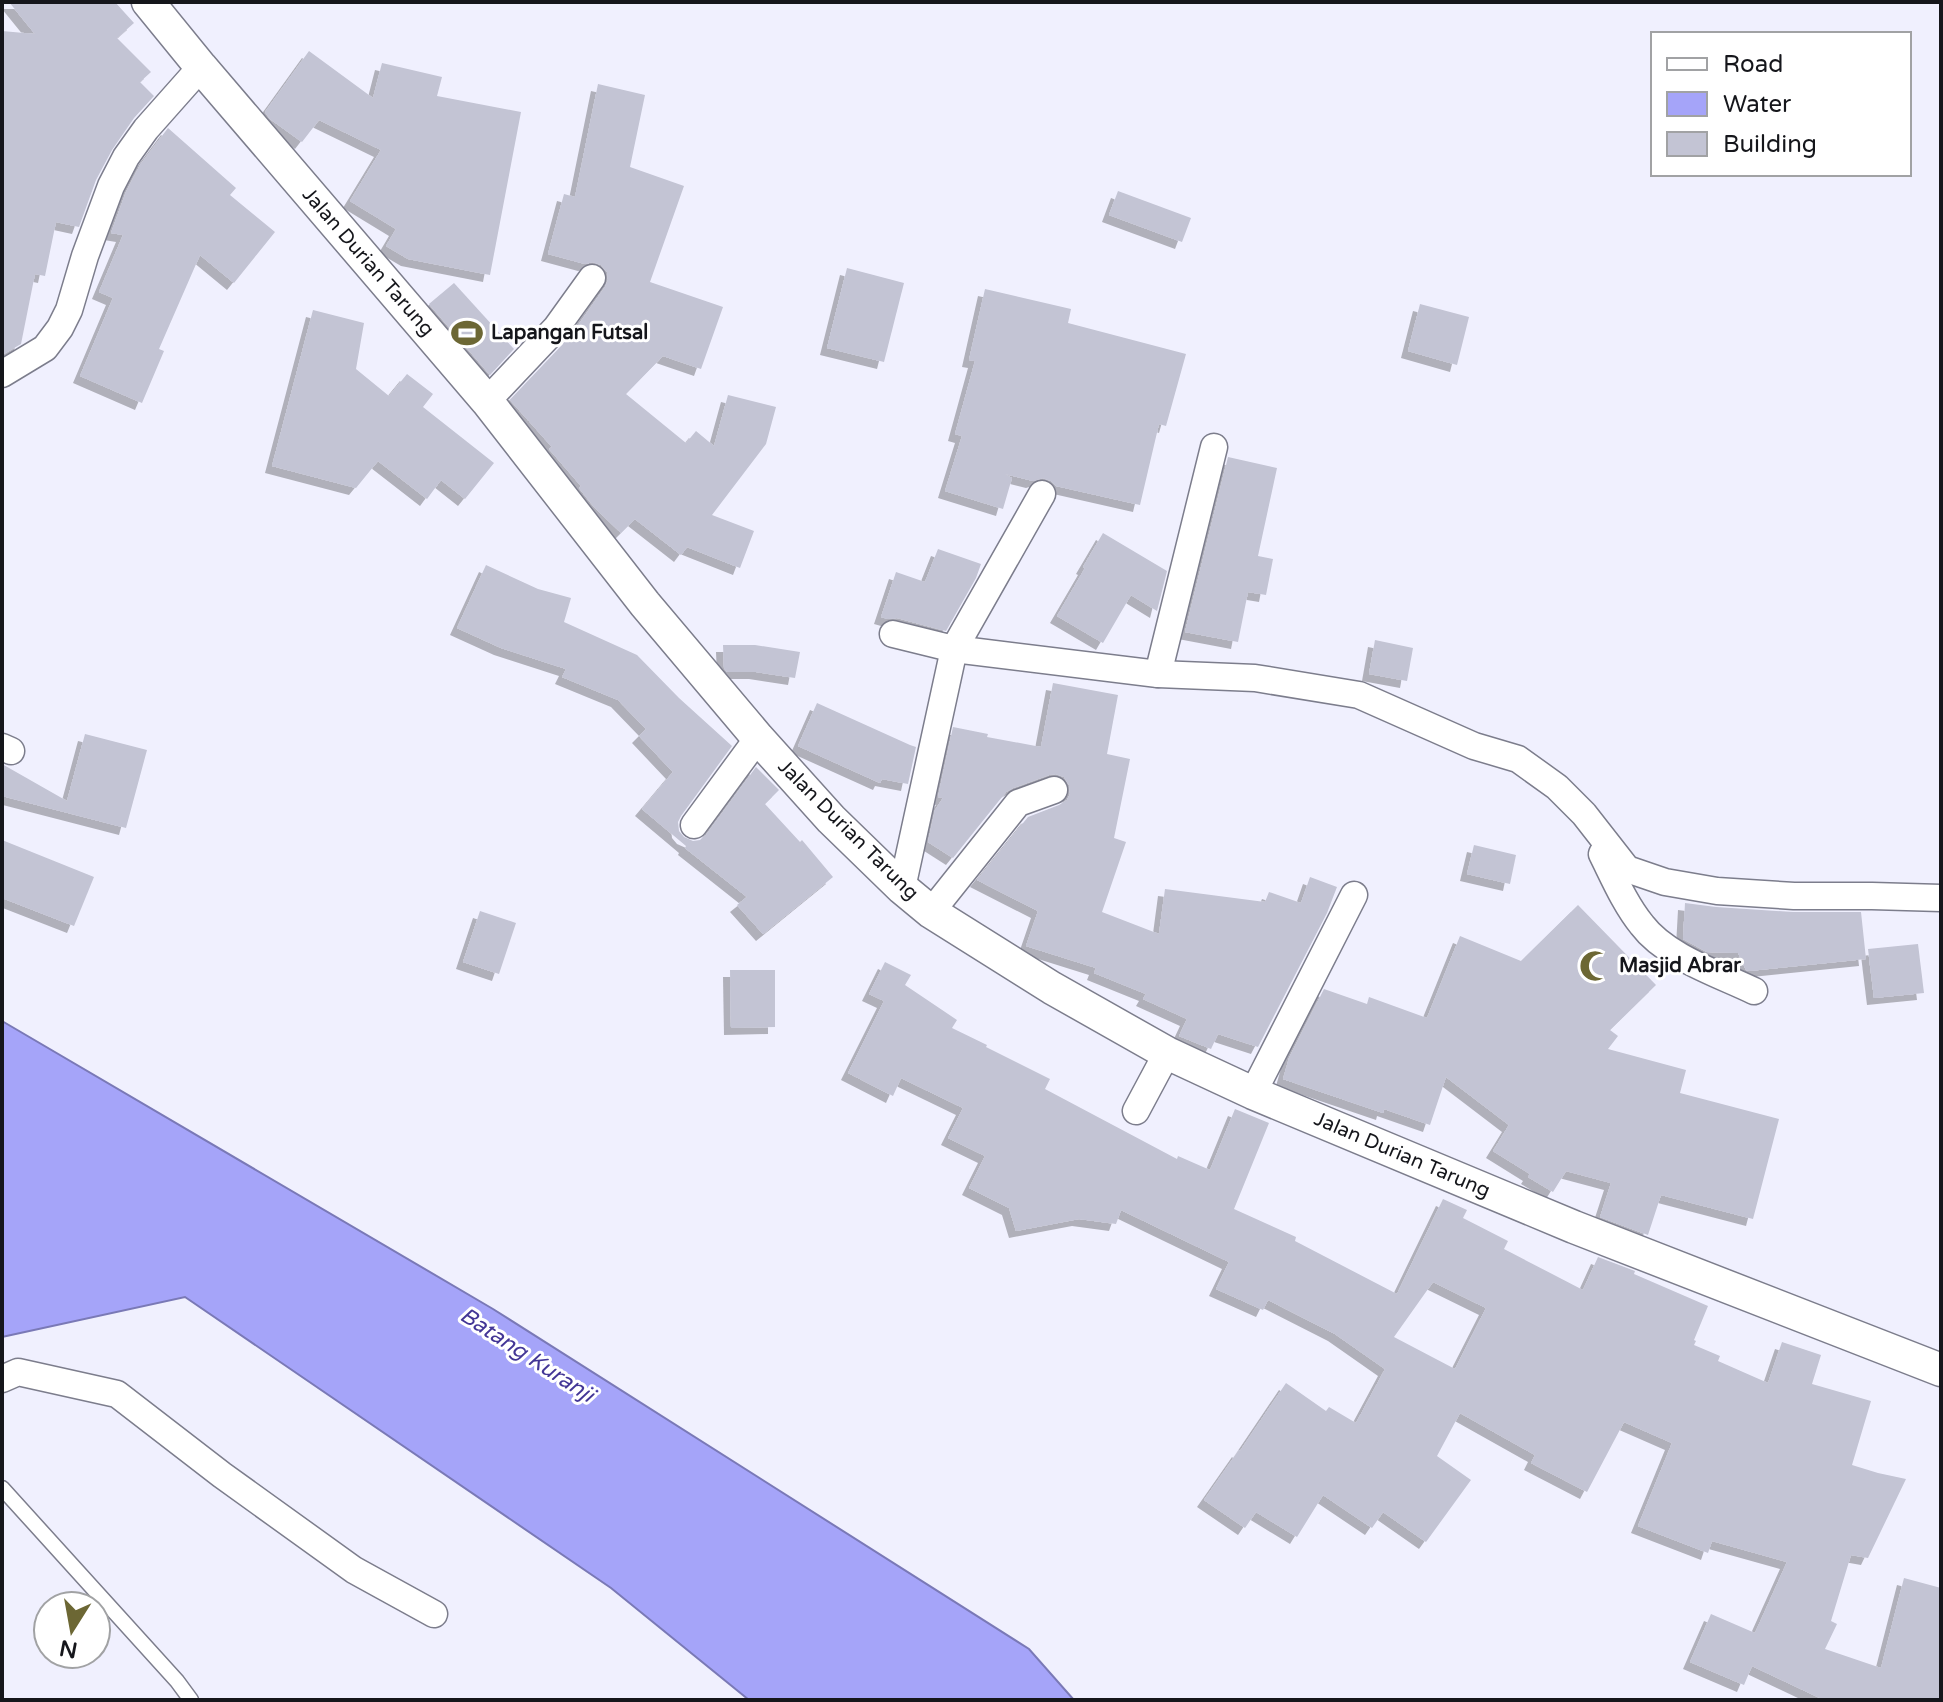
<svg xmlns="http://www.w3.org/2000/svg" width="1943" height="1702" viewBox="0 0 1943 1702" font-family="'Varela Round',sans-serif">
<style>
.water{fill:#a5a4f9;stroke:#7a79b6;stroke-width:2}
.building{fill:#c3c4d4;fill-rule:evenodd;filter:url(#shadow)}
.lines{fill:none;stroke-linecap:round;stroke-linejoin:round}
.service-casing{stroke:#7c7d8c;stroke-width:17}
.minor-casing{stroke:#7c7d8c;stroke-width:29}
.tertiary-casing{stroke:#7c7d8c;stroke-width:35}
.service{stroke:#fff;stroke-width:14}
.minor{stroke:#fff;stroke-width:26}
.tertiary{stroke:#fff;stroke-width:32}
.labels{text-anchor:middle;dominant-baseline:central;stroke-width:6;stroke-linejoin:round;paint-order:stroke}
.street-label{font-size:20px;fill:#15161b;stroke:#fff}
.poi-label{font-size:20px;font-weight:bold;fill:#15161b;stroke:#fff;text-anchor:start}
.water-label{font-size:22px;font-style:italic;fill:#433696;stroke:#fff}
</style>
<defs>
<filter id="shadow"><feDropShadow dx="-7" dy="7" stdDeviation="0" flood-color="#0004"/></filter>
</defs>
<rect width="100%" height="100%" fill="#f0f0fe"/>
<path class="water" d="M2 1021 493 1309 1029 1649 1074 1700H749L611 1588 185 1297 2 1337Z"/>
<g class="building">
<path d="M9 2H115L134 23 117 38 151 72 140 82 154 96 134 118 112 150 96 180 79 227 56 222 45 276 35 274 21 344 2 355V31L35 34Z"/>
<path d="M309 51 373 98 382 63 442 77 437 96 521 112 490 275 408 259 386 246 396 229 350 201 381 150 319 120 302 142 270 119 265 112Z"/>
<path d="M598 84 645 95 630 167 684 186 650 282 723 307 701 369 663 356 626 394 686 443 696 431 714 446 728 395 776 407 766 444 712 515 754 531 740 568 687 547 681 555 635 519 621 533 594 507 579 488 581 486 549 449 552 447 510 400 569 338 605 287 608 280 607 272 601 265 593 262 585 264 548 254 564 194 575 197Z"/>
<path d="M168 128 236 188 230 195 275 232 234 283 200 255 159 349 164 351 142 403 80 376 113 298 99 292 123 235 111 233 126 192 140 165Z"/>
<path d="M1118 191 1191 218 1182 242 1109 215Z"/>
<path d="M847 268 904 283 884 362 827 348Z"/>
<path d="M454 283 514 349 490 375 429 304Z"/>
<path d="M985 289 1071 309 1068 323 1186 354 1166 426 1159 424 1140 505 1056 486 1051 481 1043 478 1033 481 1005 474 1012 478 1003 509 945 491 962 436 955 434 975 361 969 360Z"/>
<path d="M1420 304 1469 317 1457 365 1408 351Z"/>
<path d="M313 310 364 323 356 369 389 396 407 374 433 394 423 407 494 463 465 499 441 480 427 499 378 461 356 488 272 466Z"/>
<path d="M1228 457 1277 468 1258 556 1273 559 1266 595 1248 592 1238 642 1185 632Z"/>
<path d="M1103 533 1167 571 1157 611 1131 595 1103 643 1057 616 1085 568 1083 567Z"/>
<path d="M938 549 981 564 976 578 946 631 897 618 888 619 881 617 896 572 925 582Z"/>
<path d="M486 565 538 589 571 598 564 622 637 655 679 698 732 746 681 816 678 822 679 831 684 837 693 841 700 840 706 835 756 767 779 790 765 804 800 842 802 840 833 877 763 934 737 905 747 897 685 848 686 846 642 809 673 772 639 736 646 729 618 700 562 677 566 669 501 648 457 628Z"/>
<path d="M1375 640 1413 648 1407 681 1369 674Z"/>
<path d="M723 645H755L800 652 795 678 756 672H727L724 668Z"/>
<path d="M1053 683 1118 695 1107 754 1130 759 1114 838 1126 842 1102 912 1159 934 1165 889 1265 902 1269 892 1301 903 1310 877 1337 887 1327 913 1258 1047 1218 1034 1211 1049 1179 1036 1187 1019 1143 999 1146 994 1094 973 1096 968 1026 946 1038 911 977 880 1028 817 1059 805 1067 800 1070 794 1069 785 1064 777 1056 774 1049 775 1013 788 1006 792 953 858 928 842 935 810 943 798 938 797 953 727 988 734 987 737 1041 747Z"/>
<path d="M817 703 910 745 916 747 908 784 882 779 880 783 798 746Z"/>
<path d="M85 734 147 750 126 828 2 796V764L67 801Z"/>
<path d="M2 840 94 877 74 926 2 898Z"/>
<path d="M1474 845 1516 855 1510 884 1467 874Z"/>
<path d="M1685 903 1716 907 1793 912H1861L1866 959 1749 971 1746 970 1738 953 1707 952 1683 939Z"/>
<path d="M1578 905 1656 985 1610 1030 1618 1036 1608 1049 1686 1070 1680 1093 1779 1119 1753 1219 1661 1195 1648 1235 1600 1217 1611 1183 1566 1171 1553 1192 1528 1177 1530 1174 1493 1151 1509 1125 1446 1077 1430 1125 1384 1109 1383 1113 1283 1079 1289 1058 1324 989 1367 1004 1369 997 1427 1018 1460 936 1521 961Z"/>
<path d="M480 911 516 923 499 974 463 962Z"/>
<path d="M1918 944 1924 993 1874 998 1868 949Z"/>
<path d="M885 962 911 975 905 985 957 1020 952 1028 987 1045 986 1047 1050 1079 1045 1089 1177 1159 1178 1156 1210 1170 1235 1109 1269 1123 1234 1209 1296 1237 1295 1241 1397 1294 1443 1199 1467 1210 1463 1218 1508 1241 1504 1249 1583 1290 1598 1257 1635 1271 1634 1274 1708 1306 1694 1340 1696 1341 1694 1345 1720 1356 1718 1361 1768 1383 1782 1342 1821 1355 1812 1384 1871 1401 1852 1465 1878 1473 1906 1479 1868 1558 1851 1555 1831 1621 1837 1624 1825 1649 1881 1668 1904 1578 1941 1588V1700H1824L1752 1666 1744 1685 1690 1662 1711 1614 1755 1633 1787 1562 1712 1541 1708 1553 1638 1526 1672 1443 1624 1422 1587 1492 1531 1463 1535 1455 1460 1413 1437 1456 1471 1480 1426 1542 1383 1512 1372 1528 1323 1495 1297 1537 1256 1512 1245 1528 1204 1500 1239 1450 1240 1451 1286 1383 1326 1411 1329 1407 1356 1423 1385 1369 1335 1334 1268 1300 1263 1310 1216 1289 1229 1262 1121 1210 1116 1224 1079 1219 1016 1231 1009 1208 969 1188 985 1156 948 1138 963 1108 901 1078 893 1096 848 1073 884 1001 869 994ZM1433 1282 1486 1308 1455 1369 1394 1337Z"/>
<path d="M730 970H775V1027L731 1028Z"/>
</g>
<g class="lines">
<defs>
<path id="service" d="M2 1488 177 1681 191 1700"/>
<g id="minor">
<path d="M2 374 45 348 60 328 69 310 85 256 111 186 126 157 146 129 201 67"/>
<path d="M487 401 556 328 592 278"/>
<path d="M893 634 954 649 1158 674 1255 678 1359 695 1474 746 1518 759 1557 787 1584 814 1627 869 1665 882 1717 891 1794 896H1872L1941 898"/>
<path d="M1158 674 1214 447"/>
<path d="M2 747 11 751"/>
<path d="M694 825 758 738"/>
<path d="M1602 854C1614 878 1625 904 1642 925 1666 957 1719 974 1754 991"/>
<path d="M902 888 954 649 1042 494"/>
<path d="M931 912 1018 803 1054 790"/>
<path d="M1253 1093 1354 895"/>
<path d="M1136 1111 1167 1053"/>
<path d="M2 1379 18 1372 117 1394 222 1475 354 1570 434 1614"/>
</g>
<path id="tertiary" d="M148 2 201 67 487 401 645 604 758 738 831 819 902 888 931 912 1052 988 1167 1053 1253 1093 1574 1227 1941 1370"/>
</defs>
<use href="#service" class="service-casing"/>
<use href="#minor" class="minor-casing"/>
<use href="#tertiary" class="tertiary-casing"/>
<use href="#service" class="service"/>
<use href="#minor" class="minor"/>
<use href="#tertiary" class="tertiary"/>
</g>
<defs>
<symbol id="stadium-bare" viewBox="-9 -9 18 18"><path d="M0-5a6.5 5 0 1 0 0 10a6.5 5 0 1 0 0-10ZM-3.5-1.8h7v3.6h-7Z" fill="#6c6734" stroke="#fff" stroke-width="2.5" paint-order="stroke"/></symbol>
<symbol id="mosque-bare" viewBox="-9 -9 18 18"><path d="M3.5-4.9A6 6 0 1 0 3.5 4.9A5 5 0 1 1 3.5-4.9Z" fill="#6c6734" stroke="#fff" stroke-width="2.5" paint-order="stroke"/></symbol>
</defs>
<g fill-rule="evenodd">
<use href="#stadium-bare" x="445" y="311" width="44" height="44"/>
<use href="#mosque-bare" x="1573" y="944" width="44" height="44"/>
</g>
<g class="labels">
<g class="street-label">
<text transform="translate(368 262) rotate(49)">Jalan Durian Tarung</text>
<text transform="translate(848 830) rotate(45)">Jalan Durian Tarung</text>
<text transform="translate(1402 1155) rotate(23)">Jalan Durian Tarung</text>
</g>
<g class="poi-label">
<text x="491" y="333">Lapangan Futsal</text>
<text x="1619" y="966">Masjid Abrar</text>
</g>
<g class="water-label">
<text transform="translate(527 1355) rotate(33)">Batang Kuranji</text>
</g>
</g>
<rect width="1943" height="1702" fill="none" stroke="#15161b" stroke-width="8"/>
<rect x="1651" y="32" width="260" height="144" fill="#ffffff" stroke="#a1a2a4" stroke-width="2"/>
<rect x="1667" y="58" width="40" height="12" fill="#ffffff" stroke="#a1a2a4" stroke-width="2"/>
<text x="1723" y="72" font-size="24" fill="#15161b">Road</text>
<rect x="1667" y="92" width="40" height="24" fill="#a5a4f9" stroke="#a1a2a4" stroke-width="2"/>
<text x="1723" y="112" font-size="24" fill="#15161b">Water</text>
<rect x="1667" y="132" width="40" height="24" fill="#c3c4d4" stroke="#a1a2a4" stroke-width="2"/>
<text x="1723" y="152" font-size="24" fill="#15161b">Building</text>
<g transform="translate(72 1630) rotate(191)"><circle r="38" fill="#ffffff" stroke="#a1a2a4" stroke-width="2"/>
<path d="M0-6L14 30L0 20L-14 30Z" fill="#6c6734"/>
<text y="-12" font-size="22" font-weight="bold" text-anchor="middle" fill="#15161b">N</text>
</g>
</svg>
